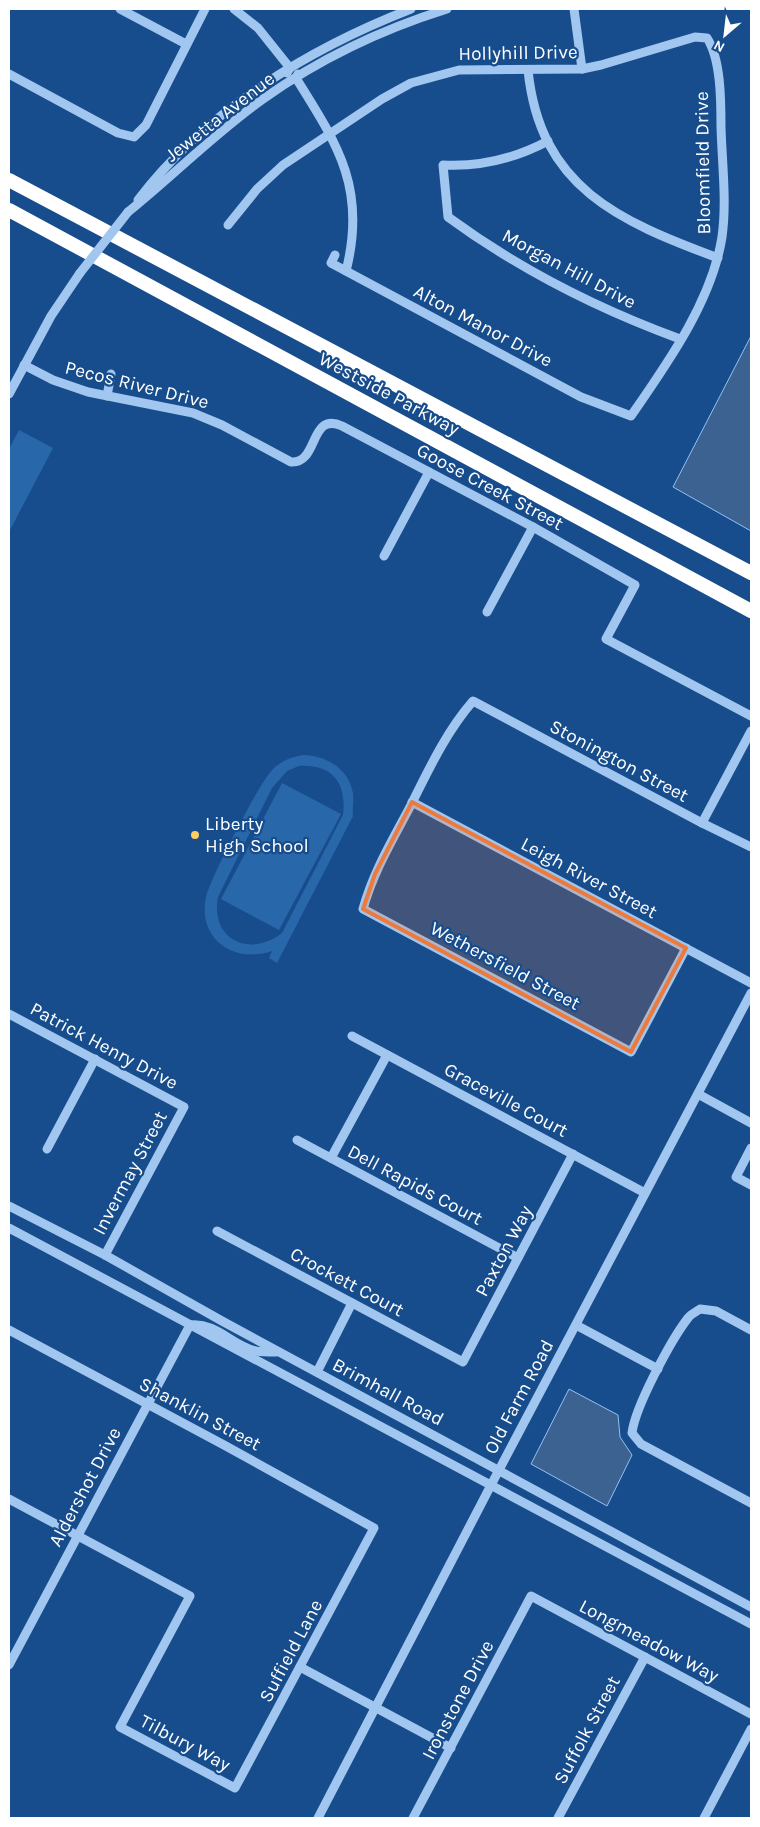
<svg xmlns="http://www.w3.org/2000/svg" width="760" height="1827" viewBox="0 0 760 1827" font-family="Karla,sans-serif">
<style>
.green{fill:#2967ab;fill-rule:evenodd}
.water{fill:#3b6291;stroke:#94c1f2}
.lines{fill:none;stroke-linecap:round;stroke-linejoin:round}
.minor{stroke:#a1c6ef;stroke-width:9}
.highway{stroke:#fff;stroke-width:14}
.minor-bridge{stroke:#a1c6ef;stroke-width:9}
.marked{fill:#ed7a3d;fill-opacity:0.2;stroke:#ed7a3d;stroke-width:4;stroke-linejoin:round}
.poi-dot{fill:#ffcd5f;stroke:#174d8c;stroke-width:2}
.labels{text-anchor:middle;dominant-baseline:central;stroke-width:4.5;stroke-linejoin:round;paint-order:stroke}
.street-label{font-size:19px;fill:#fff;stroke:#174d8c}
.poi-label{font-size:19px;fill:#fff;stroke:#174d8c;text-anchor:start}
</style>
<rect width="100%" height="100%" fill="#174d8c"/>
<g class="green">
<path d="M19 430 53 448 9 532V449Z"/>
<path d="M303 755C327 756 348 768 353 793 354 801 352 809 353 816L277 963 269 958 272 951C234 964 197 939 206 897 210 879 260 781 273 769 281 761 291 757 303 755ZM299 766C333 764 347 784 343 815L282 933C250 958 210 940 218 897L272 788 287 771Z"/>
<path d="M282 783 341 814 279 930 221 899Z"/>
</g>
<g class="water">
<path d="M751 336V531L673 487Z"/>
<path d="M569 1389 618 1415 620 1437 632 1455 607 1506 531 1464Z"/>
</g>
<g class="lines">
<g class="minor">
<path d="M120 9 186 44"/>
<path d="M234 9 258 28 290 68 287 73"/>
<path d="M574 9 582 69"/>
<path d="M528 70C540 188 619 221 718 258"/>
<path d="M9 74 118 133 134 137 146 125 205 9"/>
<path d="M298 74 296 78C338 145 367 189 346 271"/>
<path d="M548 141C514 159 481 167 443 165L448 217C519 269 598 309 680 339"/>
<path d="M138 200C206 111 308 49 411 9"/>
<path d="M128 212C174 175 215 133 263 99 318 60 383 29 447 9"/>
<path d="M228 225 257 189 283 165 382 99 411 83 459 70 582 69 601 65 695 37 707 38C721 59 721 101 721 127 722 163 727 202 722 237 712 301 667 364 631 416L581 397 331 263 335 255"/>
<path d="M24 365 53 380 88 392 193 413 222 425 291 462C319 464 309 411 342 426L533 527 635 585 606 639 751 716"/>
<path d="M9 394 51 316 80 273"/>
<path d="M107 396 111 374"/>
<path d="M384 556 429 472"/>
<path d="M487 612 533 527"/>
<path d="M412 802 751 983"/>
<path d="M702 823 751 731"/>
<path d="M686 948 631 1052 363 909C373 872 393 839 411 805 429 769 446 732 473 701L702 823 751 847"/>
<path d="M9 1014 184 1107 105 1255"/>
<path d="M352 1036 645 1193"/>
<path d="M698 1094 751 1123"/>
<path d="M297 1140 518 1258"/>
<path d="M751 1148 736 1177 751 1185"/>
<path d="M47 1149 95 1059"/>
<path d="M331 1158 387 1055"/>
<path d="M9 1206 105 1255 222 1321 751 1607"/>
<path d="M9 1228 751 1624"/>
<path d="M217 1231 463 1362 573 1154"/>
<path d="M576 1325 658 1369"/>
<path d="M9 1330 224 1445 374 1528 235 1788 120 1727 190 1596 9 1499"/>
<path d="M751 1330 716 1311 700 1309C696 1312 691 1314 688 1318 671 1340 635 1407 632 1433L641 1444 751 1503"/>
<path d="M317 1372 352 1303"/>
<path d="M9 1665 190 1325C217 1322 232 1346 256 1351 262 1352 270 1352 276 1352"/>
<path d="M300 1667 451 1748"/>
<path d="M318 1818 490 1487 751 993"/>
<path d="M413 1818 531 1596 751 1714"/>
<path d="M558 1818 645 1657"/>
<path d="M704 1818 751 1729"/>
</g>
<g class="highway">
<path d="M9 180 751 573"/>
<path d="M9 210 751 611"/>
</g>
<path class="minor-bridge" d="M80 273 128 212"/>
</g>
<path class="marked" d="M412 802 686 948 631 1052 363 909 375 874Z"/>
<circle class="poi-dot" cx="195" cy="835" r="5"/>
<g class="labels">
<g class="street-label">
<text transform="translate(518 53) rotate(-1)">Hollyhill Drive</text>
<text transform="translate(220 117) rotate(-38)">Jewetta Avenue</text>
<text transform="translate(703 163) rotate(-91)">Bloomfield Drive</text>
<text transform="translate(569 269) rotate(28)">Morgan Hill Drive</text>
<text transform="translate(483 326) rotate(28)">Alton Manor Drive</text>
<text transform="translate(137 385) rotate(14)">Pecos River Drive</text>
<text transform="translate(389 394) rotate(28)">Westside Parkway</text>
<text transform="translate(490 487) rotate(28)">Goose Creek Street</text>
<text transform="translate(619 761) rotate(28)">Stonington Street</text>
<text transform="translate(589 878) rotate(28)">Leigh River Street</text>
<text transform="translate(505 966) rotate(28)">Wethersfield Street</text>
<text transform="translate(104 1046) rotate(28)">Patrick Henry Drive</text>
<text transform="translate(506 1100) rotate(28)">Graceville Court</text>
<text transform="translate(130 1173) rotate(-62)">Invermay Street</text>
<text transform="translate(415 1185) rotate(28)">Dell Rapids Court</text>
<text transform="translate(504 1251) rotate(-62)">Paxton Way</text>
<text transform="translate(347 1282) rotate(28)">Crockett Court</text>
<text transform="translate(388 1392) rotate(28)">Brimhall Road</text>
<text transform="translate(519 1397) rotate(-62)">Old Farm Road</text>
<text transform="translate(200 1414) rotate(28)">Shanklin Street</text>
<text transform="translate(85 1487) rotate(-62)">Aldershot Drive</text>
<text transform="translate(649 1641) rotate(28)">Longmeadow Way</text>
<text transform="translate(291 1651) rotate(-62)">Suffield Lane</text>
<text transform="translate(458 1700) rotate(-62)">Ironstone Drive</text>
<text transform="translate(587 1730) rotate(-62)">Suffolk Street</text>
<text transform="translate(185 1743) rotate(28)">Tilbury Way</text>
</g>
<g class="poi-label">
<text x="205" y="824">Liberty<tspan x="205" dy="22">High School</tspan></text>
</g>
</g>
<rect width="760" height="1827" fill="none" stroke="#ffffff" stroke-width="20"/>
<g transform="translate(725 35) rotate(208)" stroke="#174d8c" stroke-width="4" paint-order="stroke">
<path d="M0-4L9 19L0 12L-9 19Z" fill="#ffffff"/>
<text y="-8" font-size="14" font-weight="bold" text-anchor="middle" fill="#ffffff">N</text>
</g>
</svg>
